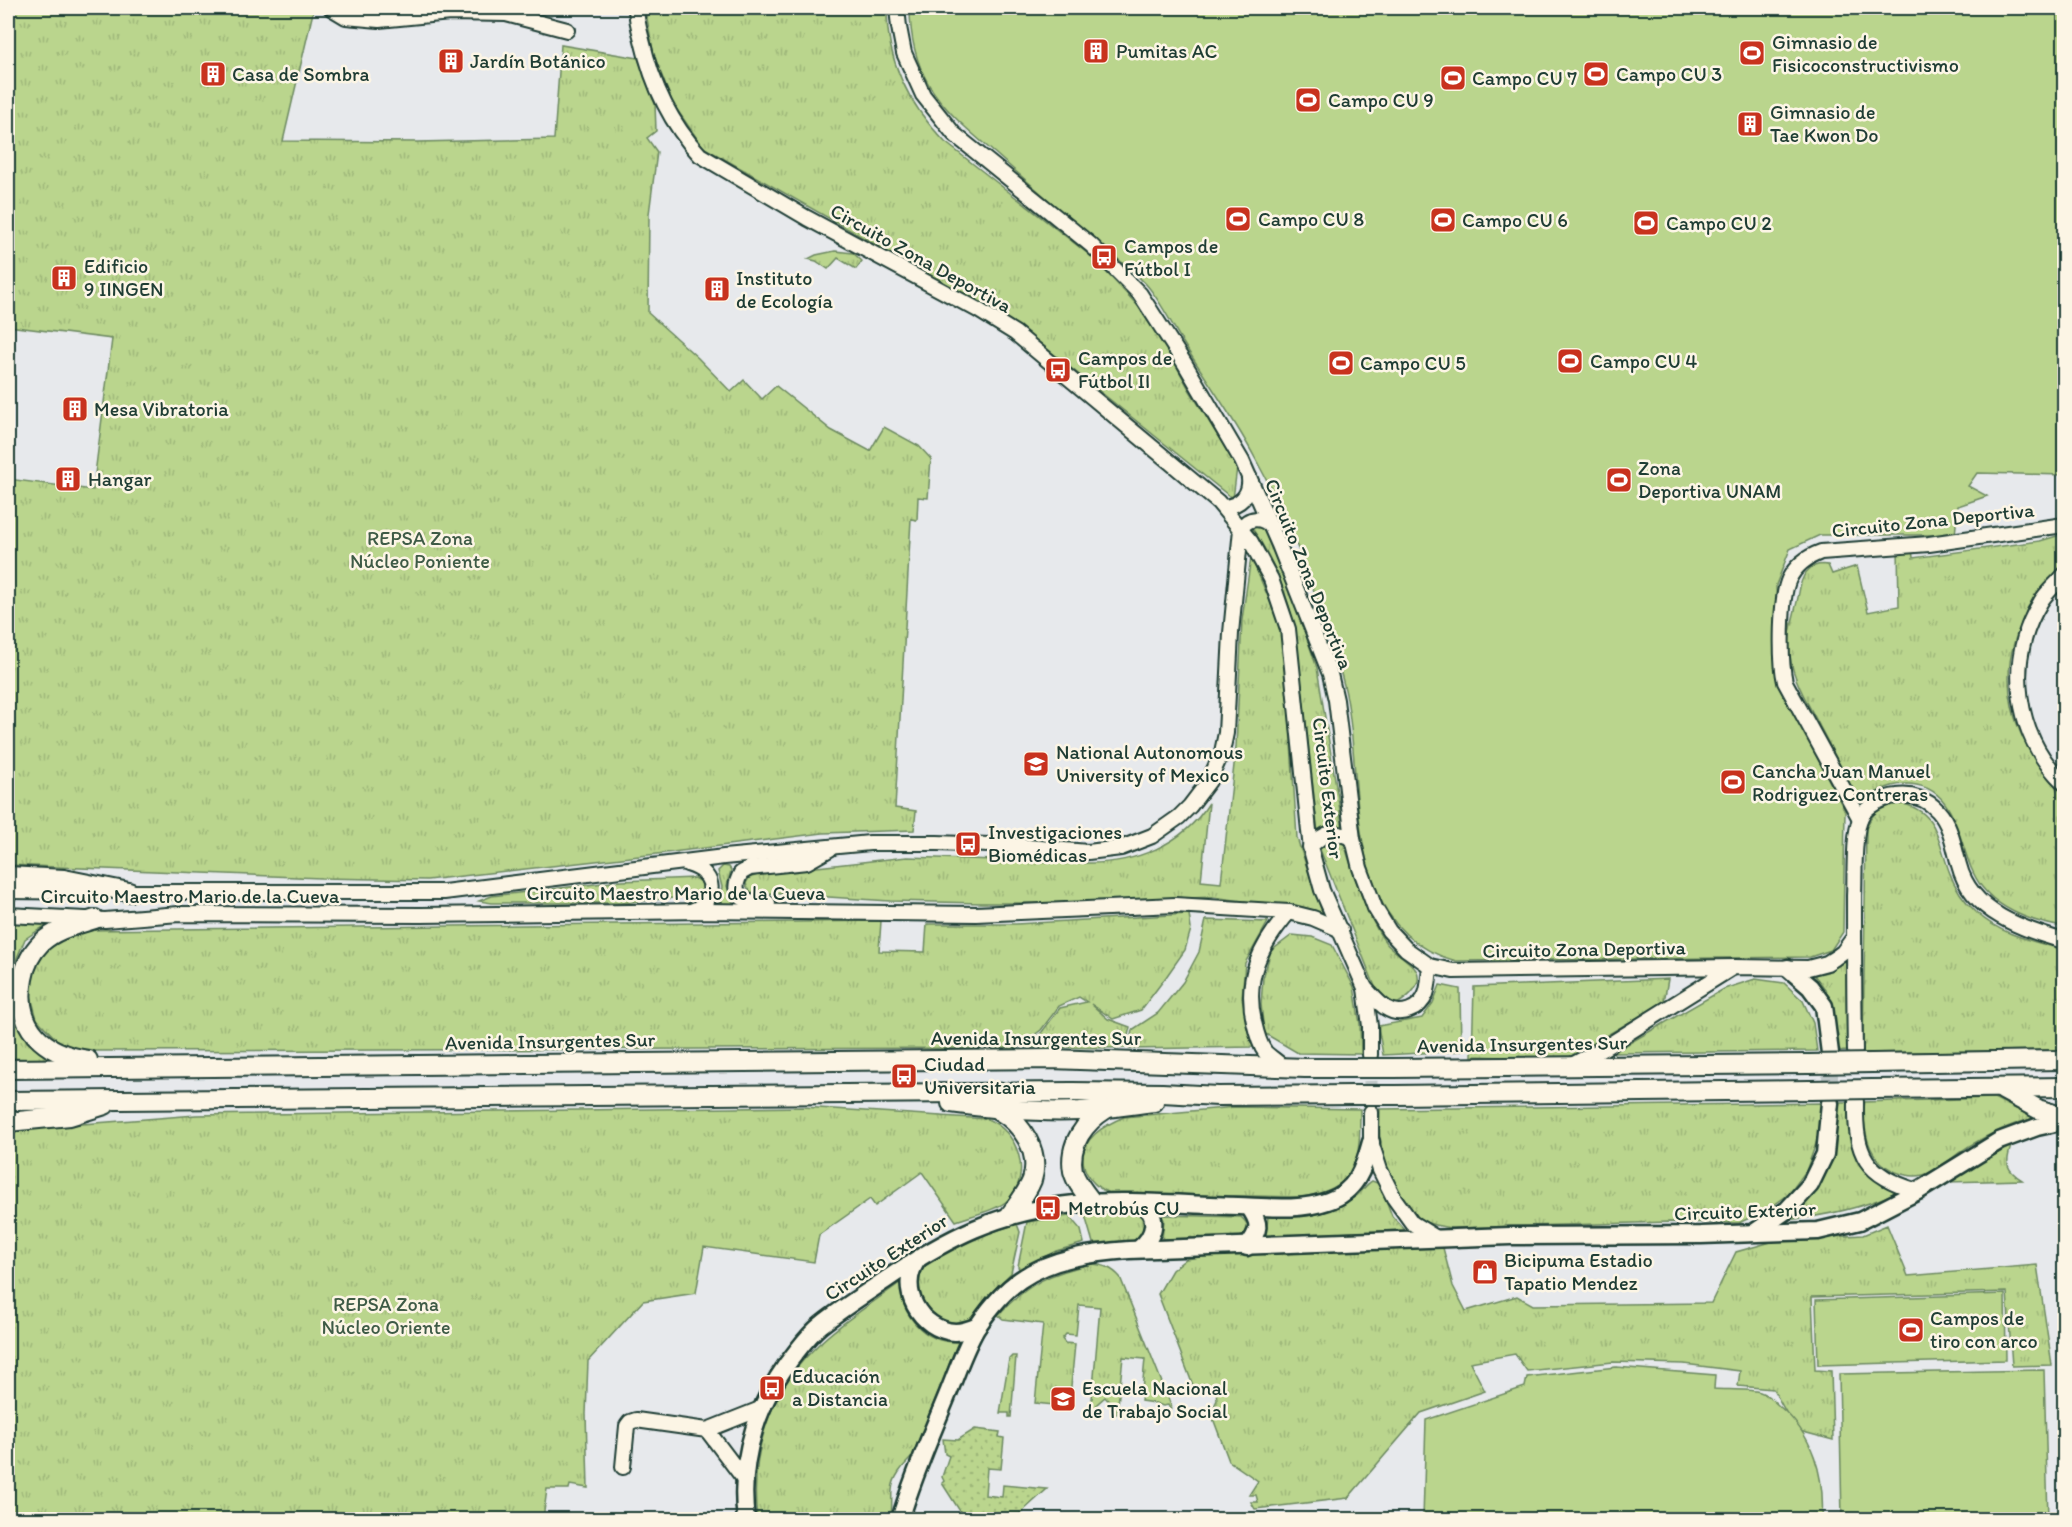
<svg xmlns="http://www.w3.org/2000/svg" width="2072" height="1527" viewBox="0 0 2072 1527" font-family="Itim,sans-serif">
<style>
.grass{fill:url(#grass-tufts);stroke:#6c8960;stroke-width:1.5}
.park{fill:#bad58d;stroke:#6c8960;stroke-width:1.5}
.garden{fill:url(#garden-dots);stroke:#6c8960;stroke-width:1.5}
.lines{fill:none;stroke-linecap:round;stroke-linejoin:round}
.minor-tunnel{stroke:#bfc7c7;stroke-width:14;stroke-dasharray:14 7;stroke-linecap:butt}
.tertiary-tunnel{stroke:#bfc7c7;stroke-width:16;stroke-dasharray:16 8;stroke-linecap:butt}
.minor-casing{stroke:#1f3d34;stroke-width:18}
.tertiary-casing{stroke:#1f3d34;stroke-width:21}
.secondary-casing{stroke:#1f3d34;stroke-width:22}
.minor{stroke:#fcf5e5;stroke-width:14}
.tertiary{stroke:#fcf5e5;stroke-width:16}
.secondary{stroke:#fcf5e5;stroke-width:18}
.secondary-bridge-casing{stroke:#1f3d34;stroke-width:22;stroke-linecap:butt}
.secondary-bridge{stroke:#fcf5e5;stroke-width:18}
.labels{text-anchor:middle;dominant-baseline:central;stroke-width:5;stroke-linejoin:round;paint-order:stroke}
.poi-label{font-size:20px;fill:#1f3d34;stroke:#fcf5e5;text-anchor:start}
.street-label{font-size:20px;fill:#1f3d34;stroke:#fcf5e5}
.park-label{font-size:20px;fill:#3e5b46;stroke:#fcf5e5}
</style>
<defs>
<pattern id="grass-tufts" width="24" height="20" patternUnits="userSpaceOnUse" patternTransform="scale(1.5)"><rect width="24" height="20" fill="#bad58d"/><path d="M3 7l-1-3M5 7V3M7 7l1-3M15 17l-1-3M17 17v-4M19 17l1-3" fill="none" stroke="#9fb87a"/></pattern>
<pattern id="garden-dots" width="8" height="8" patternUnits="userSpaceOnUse" patternTransform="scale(1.5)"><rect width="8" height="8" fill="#bad58d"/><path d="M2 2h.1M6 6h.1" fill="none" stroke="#9fb87a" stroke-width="1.8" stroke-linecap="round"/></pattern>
</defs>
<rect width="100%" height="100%" fill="#e7e9ec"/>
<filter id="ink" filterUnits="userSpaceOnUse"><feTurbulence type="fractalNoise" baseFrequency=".0167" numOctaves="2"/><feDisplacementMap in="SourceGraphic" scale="12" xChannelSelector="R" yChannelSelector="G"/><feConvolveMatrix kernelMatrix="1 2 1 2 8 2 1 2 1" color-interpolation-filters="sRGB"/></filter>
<g filter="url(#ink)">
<g class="grass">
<path d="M8 8H314L283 141 418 142 554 139 561 45 638 58 655 104 656 131 647 138 657 152 649 214 648 313 698 358 731 392 744 380 762 399 776 386 831 430 870 451 884 427 919 446 931 459 928 498 918 497 917 520 911 519 895 808 916 811 914 830 823 833 657 854 427 880 321 878 8 865V479L93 490 112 339 8 326Z"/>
<path d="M645 8H887C886 60 909 105 945 142L1092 257 1139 307 1166 347 1189 389 1237 467 1233 499 1040 343 993 311 703 147 673 104 654 56Z"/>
<path d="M835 251 853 253 862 261 856 269 838 258 828 269 816 261 808 259 816 255Z"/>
<path d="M1262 525 1297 609 1317 668 1343 829 1318 833 1296 634C1288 595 1274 561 1252 528Z"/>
<path d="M2064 534C2064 543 2067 554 2064 562 2062 570 2035 598 2028 610 1991 676 2011 743 2064 792V927H2063C2034 922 2001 911 1982 887 1956 855 1963 783 1905 784 1888 785 1872 793 1860 804 1847 779 1834 753 1820 727 1807 701 1790 676 1789 646 1789 626 1797 607 1800 587 1803 572 1812 562 1828 565L1832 574 1857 566 1868 612 1899 606 1898 548 1912 547 1913 558 2040 541Z"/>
<path d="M1251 557 1280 625 1289 711 1297 838 1322 912 1213 897 1075 903H981L890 901 751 892 747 887 746 883 749 878 763 873 907 857 1086 863C1134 864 1183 845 1209 803L1201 881 1221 883 1236 747 1242 620Z"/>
<path d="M1898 803C1938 809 1938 841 1949 871 1954 886 1965 902 1977 913 2001 935 2033 941 2064 950V1050L1863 1053 1866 829C1871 813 1882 805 1898 803Z"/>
<path d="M1343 839C1351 868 1368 920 1386 943 1393 952 1417 965 1418 975 1420 988 1407 998 1397 1004L1386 1001 1378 994 1319 847 1324 841Z"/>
<path d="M723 866 729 867 731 870 727 886 733 902 732 904 722 905 719 903 722 887 718 871Z"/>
<path d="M695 878 700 881C704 888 702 894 695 896L620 903H492L479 901 492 896 621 881Z"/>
<path d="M1189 914 1191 929 1185 950 1166 977 1141 1010 1113 1019 1091 1004 1108 1019 1130 1027 1125 1048 1026 1047 1042 1032 1060 1008 1087 1002 1079 997 1059 1006 1041 1030 1017 1048 88 1051 74 1049 56 1039 37 1019 29 989 40 957 57 938 91 930 881 921 879 951 925 952 927 924H1016Z"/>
<path d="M1206 920 1268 922 1245 963 1242 998 1253 1047 1129 1049 1132 1030 1158 1013 1183 982 1199 952Z"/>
<path d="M8 923H49L25 939 14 965 13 1001 27 1042 52 1060 8 1058Z"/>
<path d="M1292 935 1312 937 1332 945 1354 987 1360 1024 1361 1054 1298 1053 1264 1033 1261 1004 1263 978 1271 951Z"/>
<path d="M1846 959 1847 1051 1834 1052 1832 1007 1826 990 1814 975 1827 972Z"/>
<path d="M1668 979 1664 1002 1566 1059 1472 1056 1474 987Z"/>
<path d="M1755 979 1784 983 1803 1001 1813 1023 1817 1051 1612 1053 1724 989Z"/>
<path d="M1440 985 1460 989 1461 1051 1383 1055 1378 1026 1422 1018 1433 1003Z"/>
<path d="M1994 1098 2034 1118C2011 1124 1991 1133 1971 1145 1957 1153 1938 1171 1923 1175 1915 1177 1904 1175 1896 1172 1866 1159 1864 1131 1863 1102Z"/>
<path d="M1835 1102H1852C1853 1148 1847 1168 1894 1189L1895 1193C1860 1209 1825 1216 1786 1220 1833 1183 1833 1158 1835 1102Z"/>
<path d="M1822 1103 1818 1138 1806 1171 1789 1194 1778 1202 1768 1209 1739 1223 1670 1222 1451 1228C1439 1226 1425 1224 1416 1216 1400 1201 1383 1163 1380 1141 1379 1131 1380 1119 1380 1109Z"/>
<path d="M803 1107 987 1119C1018 1131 1033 1174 1008 1200 998 1210 969 1216 956 1221L922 1172 875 1206 870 1199 819 1235 814 1262 704 1247 696 1293 643 1301 588 1361 586 1414 588 1488 570 1485 569 1489H547L543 1519 8 1520V1130L196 1115Z"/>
<path d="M1236 1107 1360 1109C1360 1159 1360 1187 1303 1197L1111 1194C1085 1184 1072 1155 1095 1134 1103 1127 1114 1121 1124 1117Z"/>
<path d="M2011 1146C2005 1164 2006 1170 2022 1180L1949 1182 1968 1169Z"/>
<path d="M1372 1181 1380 1184 1392 1216 1405 1230 1266 1236 1268 1217C1302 1218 1326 1217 1355 1197 1361 1193 1365 1185 1372 1181Z"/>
<path d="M1084 1212 1137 1213 1144 1218 1147 1226 1139 1240 1132 1243H1093Z"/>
<path d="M1161 1215 1241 1217 1248 1224 1245 1234 1240 1237 1162 1239 1164 1220Z"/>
<path d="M1069 1216 1081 1230 1084 1243 1056 1251 1019 1270 1018 1266 1027 1222Z"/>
<path d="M1017 1224 1020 1232 1011 1273 987 1297 970 1321C961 1323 952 1324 943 1321 922 1313 910 1280 928 1263 948 1246 991 1232 1017 1224Z"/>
<path d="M1887 1225 1908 1276 2037 1265 2052 1365 2012 1366 2007 1292 1812 1297 1815 1370 1831 1371 1833 1440 1796 1430 1773 1389 1738 1386 1740 1371 1684 1364 1613 1362 1527 1371 1515 1354 1470 1362 1485 1391 1421 1413 1348 1498 1255 1509 1251 1502H1258L1256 1495H1249L1258 1481 1229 1461 1211 1413 1217 1400 1216 1391 1208 1384 1194 1388 1158 1294 1172 1270 1186 1259 1221 1254 1442 1244 1453 1286 1466 1311 1517 1296 1533 1305 1711 1303 1736 1252 1778 1240 1863 1235Z"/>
<path d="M1092 1264C1104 1265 1112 1268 1120 1277L1172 1408 1170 1409 1168 1405 1163 1406 1155 1403 1141 1401 1145 1359 1123 1357 1117 1414H1111L1112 1405 1105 1397 1097 1404 1096 1411H1091L1100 1307 1079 1305 1076 1335 1066 1334 1062 1339 1065 1343 1075 1344 1069 1407 1062 1406 1063 1396 1059 1393 1055 1395 1054 1405 1035 1403 1043 1324 1003 1319 998 1315C1029 1283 1049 1273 1092 1264Z"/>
<path d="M901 1282C899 1314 924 1343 958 1342L912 1457C903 1466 893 1477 892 1490 891 1501 893 1509 890 1519H757C750 1457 767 1395 813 1350 836 1326 873 1303 901 1282Z"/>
<path d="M1012 1356H1016L1011 1417H1009V1413H1000L1009 1359Z"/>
</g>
<g class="park">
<path d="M910 8H2064V475L1977 473 1968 486 1987 496 1958 506 1955 535H1820L1790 549 1776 585 1779 684 1845 811 1843 932 1831 950 1810 957 1456 961C1341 930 1364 790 1347 699 1342 672 1332 643 1323 617 1305 562 1283 508 1255 458 1234 418 1206 380 1182 341 1171 323 1159 298 1145 283 1130 268 1112 255 1097 241 1063 213 1030 184 997 155 973 134 945 112 929 85 915 61 910 35 910 8Z"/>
<path d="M2005 1294 2006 1360 1818 1365 1816 1300Z"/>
<path d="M1616 1367 1715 1375 1714 1389C1725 1390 1750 1389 1760 1392 1767 1394 1774 1401 1779 1406 1813 1434 1825 1476 1822 1519H1423L1426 1420 1525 1387 1527 1377Z"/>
<path d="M2044 1370 2048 1519H1842L1839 1374Z"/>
</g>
<path class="garden" d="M975 1429 1000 1432 999 1437 1004 1438 1001 1469 987 1468 985 1495 1002 1497 1003 1485 1047 1489 1014 1519H965L942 1483 944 1481 942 1477 949 1456 945 1454 943 1439 958 1440Z"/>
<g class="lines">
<path class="minor-tunnel" d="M1370 1060 1371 1104"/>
<path class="tertiary-tunnel" d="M1830 1103V1053"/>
<defs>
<g id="minor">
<path d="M331 8 346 17 379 20 450 13 506 14 567 30"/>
<path d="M636 8C636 18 639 29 642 40 652 84 669 122 700 155L807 218 978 310 1015 333 1218 502 1251 542 1271 579 1288 629 1311 850 1322 890 1365 988 1370 1026V1055"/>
<path d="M897 8 899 27 904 53 923 95 954 134 1091 245 1140 294 1185 364 1242 461 1279 545 1330 674 1336 700 1353 839 1360 868 1375 908 1389 931 1406 949 1430 966 1453 971 1734 967 1808 968 1827 963 1835 958 1843 952 1854 937"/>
<path d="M1223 507C1240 506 1251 495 1249 477"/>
<path d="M1241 529C1248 516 1262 517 1271 526"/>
<path d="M2064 575C2057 584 2046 592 2040 603 2005 661 2015 736 2064 783"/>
<path d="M1860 819 1785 682C1780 661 1780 598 1789 579 1796 565 1807 557 1821 552L1929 544 2064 525"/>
<path d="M1310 847C1325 832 1333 829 1353 839"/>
<path d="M687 864C693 866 700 868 704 873 718 887 708 906 691 911"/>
<path d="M8 891 101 892"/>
<path d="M121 892H444L724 857 870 843H937L1016 846 1088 852 1121 848 1152 836 1179 817 1190 806 1209 781 1222 752 1226 733 1231 633 1241 529"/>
<path d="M768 903C748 903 727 898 741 873L750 868 807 862 830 849"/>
<path d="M8 915 105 920 179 914 421 915 704 911 976 914 1175 905 1289 912 1313 918 1341 930"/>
<path d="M1365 988C1372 995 1378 1003 1386 1008 1400 1017 1420 1010 1426 994 1429 986 1429 975 1430 966"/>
<path d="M1855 1051C1854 999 1854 948 1854 896 1855 876 1853 838 1860 819 1865 806 1884 797 1897 796 1912 794 1927 799 1938 811 1951 825 1954 848 1959 865 1971 913 2023 929 2064 941"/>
<path d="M1572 1065 1604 1048 1732 968"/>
<path d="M1283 1067C1278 1062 1270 1057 1265 1052 1259 1044 1256 1031 1254 1022 1244 977 1260 946 1289 912"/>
<path d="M1856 1102C1855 1156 1865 1175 1918 1191"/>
<path d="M1371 1112V1142L1380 1170 1394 1198 1412 1223 1438 1239"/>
<path d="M707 1430 744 1479"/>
<path d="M623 1467 627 1426 630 1422 636 1420 707 1430 760 1409"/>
</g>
<g id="tertiary">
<path d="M1788 968 1810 987 1824 1006 1830 1053"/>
<path d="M1755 1232 1787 1210 1810 1185 1825 1154 1830 1103"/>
<path d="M1247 1247C1260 1230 1261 1224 1249 1207"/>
<path d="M1139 1249C1155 1236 1161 1214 1139 1203"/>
<path d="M918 1259C896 1288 920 1330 955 1332 963 1332 971 1329 978 1326"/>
<path d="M746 1520C738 1458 758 1399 797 1351 804 1342 812 1332 821 1325 841 1309 863 1295 884 1281 946 1238 999 1211 1075 1204 1129 1199 1184 1205 1238 1206 1268 1207 1299 1211 1328 1201 1356 1192 1364 1168 1371 1142"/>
<path d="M900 1520C913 1476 932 1433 949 1391 958 1369 966 1344 979 1324 990 1308 1004 1291 1020 1280 1051 1258 1092 1253 1129 1250L1510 1236 1701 1235 1818 1231 1860 1221 1918 1191 1999 1141 2037 1127 2064 1121"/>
</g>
<g id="secondary">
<path d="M8 876 64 879 129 892"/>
<path d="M88 1060C44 1054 14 1027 23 979 25 966 31 953 41 943 56 929 76 925 95 919"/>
<path d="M1872 1063 2064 1060"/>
<path d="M1393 1068 1809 1064"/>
<path d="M8 1069 1051 1059 1305 1068H1353"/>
<path d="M1873 1089 2064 1087"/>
<path d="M2003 1090 2038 1109 2064 1117"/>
<path d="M1396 1095 1810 1090"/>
<path d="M8 1101 1072 1092 1162 1093 1218 1096 1354 1095"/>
<path d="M951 1103C995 1109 1036 1113 1080 1111 1105 1109 1129 1105 1154 1102"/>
<path d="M998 1110C1022 1123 1041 1152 1032 1180 1027 1193 1017 1205 1009 1216"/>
<path d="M8 1122 70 1116 105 1105"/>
<path d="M1093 1203C1086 1194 1076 1183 1073 1171 1068 1144 1085 1122 1106 1109"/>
</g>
</defs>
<use href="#minor" class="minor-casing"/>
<use href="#tertiary" class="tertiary-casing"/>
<use href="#secondary" class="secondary-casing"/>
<use href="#minor" class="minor"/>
<use href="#tertiary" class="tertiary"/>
<use href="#secondary" class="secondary"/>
<defs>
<g id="secondary-bridge">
<path d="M1809 1064 1872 1063"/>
<path d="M1353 1068H1393"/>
<path d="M1810 1090 1873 1089"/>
<path d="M1354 1095H1396"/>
</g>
</defs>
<use href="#secondary-bridge" class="secondary-bridge-casing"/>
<use href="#secondary-bridge" class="secondary-bridge"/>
</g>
</g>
<defs>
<symbol id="building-square" viewBox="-11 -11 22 22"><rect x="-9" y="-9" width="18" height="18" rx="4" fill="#c8321e" stroke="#fcf5e5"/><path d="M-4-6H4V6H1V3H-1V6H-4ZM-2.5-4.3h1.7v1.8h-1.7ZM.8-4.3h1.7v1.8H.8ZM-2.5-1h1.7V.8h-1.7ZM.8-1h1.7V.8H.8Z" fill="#fff"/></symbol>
<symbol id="stadium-square" viewBox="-11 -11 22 22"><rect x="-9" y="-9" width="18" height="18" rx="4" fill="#c8321e" stroke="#fcf5e5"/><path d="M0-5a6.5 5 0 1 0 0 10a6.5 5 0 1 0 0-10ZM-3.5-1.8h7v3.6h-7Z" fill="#fff"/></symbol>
<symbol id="bus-square" viewBox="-11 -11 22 22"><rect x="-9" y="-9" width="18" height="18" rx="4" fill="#c8321e" stroke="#fcf5e5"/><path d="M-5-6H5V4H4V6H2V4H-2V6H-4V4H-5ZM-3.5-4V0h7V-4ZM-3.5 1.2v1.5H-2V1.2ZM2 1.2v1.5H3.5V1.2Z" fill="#fff"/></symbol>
<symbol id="university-square" viewBox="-11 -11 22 22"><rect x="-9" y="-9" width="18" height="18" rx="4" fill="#c8321e" stroke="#fcf5e5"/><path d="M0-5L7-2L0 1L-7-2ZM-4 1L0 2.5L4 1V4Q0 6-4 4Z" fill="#fff"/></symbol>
<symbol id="shop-square" viewBox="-11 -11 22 22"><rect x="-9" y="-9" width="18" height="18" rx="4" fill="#c8321e" stroke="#fcf5e5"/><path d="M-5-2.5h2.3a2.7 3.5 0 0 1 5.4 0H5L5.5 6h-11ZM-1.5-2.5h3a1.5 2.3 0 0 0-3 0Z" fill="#fff"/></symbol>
</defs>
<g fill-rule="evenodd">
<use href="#building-square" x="1081" y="36" width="30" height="30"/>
<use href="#stadium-square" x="1737" y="38" width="30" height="30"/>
<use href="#building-square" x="436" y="46" width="30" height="30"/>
<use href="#building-square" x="198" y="59" width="30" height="30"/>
<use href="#stadium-square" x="1581" y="59" width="30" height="30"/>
<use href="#stadium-square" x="1438" y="63" width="30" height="30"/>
<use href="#stadium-square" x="1293" y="85" width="30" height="30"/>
<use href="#building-square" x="1735" y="109" width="30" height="30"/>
<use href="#stadium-square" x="1223" y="204" width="30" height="30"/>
<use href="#stadium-square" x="1428" y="205" width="30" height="30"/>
<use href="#stadium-square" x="1631" y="208" width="30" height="30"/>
<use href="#bus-square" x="1089" y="242" width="30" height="30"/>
<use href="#building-square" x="49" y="263" width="30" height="30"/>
<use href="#building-square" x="702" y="274" width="30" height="30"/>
<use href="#stadium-square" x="1555" y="346" width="30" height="30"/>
<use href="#stadium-square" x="1326" y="348" width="30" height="30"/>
<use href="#bus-square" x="1043" y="355" width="30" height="30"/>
<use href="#building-square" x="60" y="394" width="30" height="30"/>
<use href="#building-square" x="53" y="464" width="30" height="30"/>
<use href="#stadium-square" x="1604" y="465" width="30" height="30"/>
<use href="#university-square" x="1021" y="749" width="30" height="30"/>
<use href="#stadium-square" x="1718" y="767" width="30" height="30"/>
<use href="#bus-square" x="953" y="829" width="30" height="30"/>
<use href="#bus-square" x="889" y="1061" width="30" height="30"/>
<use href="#bus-square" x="1033" y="1193" width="30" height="30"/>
<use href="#shop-square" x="1470" y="1257" width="30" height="30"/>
<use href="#stadium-square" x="1896" y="1315" width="30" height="30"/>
<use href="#bus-square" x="757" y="1373" width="30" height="30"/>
<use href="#university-square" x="1048" y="1384" width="30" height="30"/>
</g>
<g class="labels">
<g class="poi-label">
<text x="1772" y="42">Gimnasio de<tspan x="1772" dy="23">Fisicoconstructivismo</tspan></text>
<text x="1116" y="51">Pumitas AC</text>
<text x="470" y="61">Jardín Botánico</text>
<text x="232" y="74">Casa de Sombra</text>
<text x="1616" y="74">Campo CU 3</text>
<text x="1472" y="78">Campo CU 7</text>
<text x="1328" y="100">Campo CU 9</text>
<text x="1770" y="112">Gimnasio de<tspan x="1770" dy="23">Tae Kwon Do</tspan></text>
<text x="1258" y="219">Campo CU 8</text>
<text x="1462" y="220">Campo CU 6</text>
<text x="1666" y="223">Campo CU 2</text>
<text x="1124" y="246">Campos de<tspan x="1124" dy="23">Fútbol I</tspan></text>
<text x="84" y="266">Edificio<tspan x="84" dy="23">9 IINGEN</tspan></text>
<text x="736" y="278">Instituto<tspan x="736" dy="23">de Ecología</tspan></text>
<text x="1078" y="358">Campos de<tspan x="1078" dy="23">Fútbol II</tspan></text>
<text x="1590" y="361">Campo CU 4</text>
<text x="1360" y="363">Campo CU 5</text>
<text x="94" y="409">Mesa Vibratoria</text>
<text x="1638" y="468">Zona<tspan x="1638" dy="23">Deportiva UNAM</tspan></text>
<text x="88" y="479">Hangar</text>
<text x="1056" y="752">National Autonomous<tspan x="1056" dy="23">University of Mexico</tspan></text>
<text x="1752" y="771">Cancha Juan Manuel<tspan x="1752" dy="23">Rodriguez Contreras</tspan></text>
<text x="988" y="832">Investigaciones<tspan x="988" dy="23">Biomédicas</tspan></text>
<text x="924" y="1064">Ciudad<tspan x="924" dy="23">Universitaria</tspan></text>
<text x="1068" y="1208">Metrobús CU</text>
<text x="1504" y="1260">Bicipuma Estadio<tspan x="1504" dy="23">Tapatio Mendez</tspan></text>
<text x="1930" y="1318">Campos de<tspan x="1930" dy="23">tiro con arco</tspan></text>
<text x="792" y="1376">Educación<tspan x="792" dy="23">a Distancia</tspan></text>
<text x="1082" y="1388">Escuela Nacional<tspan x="1082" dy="23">de Trabajo Social</tspan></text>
</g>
<g class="street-label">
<text transform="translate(921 258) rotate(29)">Circuito Zona Deportiva</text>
<text transform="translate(1933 520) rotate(-6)">Circuito Zona Deportiva</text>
<text transform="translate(1309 574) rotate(68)">Circuito Zona Deportiva</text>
<text transform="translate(1328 788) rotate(83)">Circuito Exterior</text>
<text x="676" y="893">Circuito Maestro Mario de la Cueva</text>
<text x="190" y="896">Circuito Maestro Mario de la Cueva</text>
<text transform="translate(1584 949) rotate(-1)">Circuito Zona Deportiva</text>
<text x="1036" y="1038">Avenida Insurgentes Sur</text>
<text transform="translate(550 1041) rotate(-1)">Avenida Insurgentes Sur</text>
<text transform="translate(1522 1044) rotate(-1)">Avenida Insurgentes Sur</text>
<text transform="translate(1745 1211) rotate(-2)">Circuito Exterior</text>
<text transform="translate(886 1257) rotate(-33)">Circuito Exterior</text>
</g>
<g class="park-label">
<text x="420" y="538">REPSA Zona<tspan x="420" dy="23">Núcleo Poniente</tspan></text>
<text x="386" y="1304">REPSA Zona<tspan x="386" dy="23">Núcleo Oriente</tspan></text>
</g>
</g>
<rect width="2072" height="1527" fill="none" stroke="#fcf5e5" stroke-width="30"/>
<rect x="15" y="15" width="2042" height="1497" fill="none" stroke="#1f3d34" stroke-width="2" filter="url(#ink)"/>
</svg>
